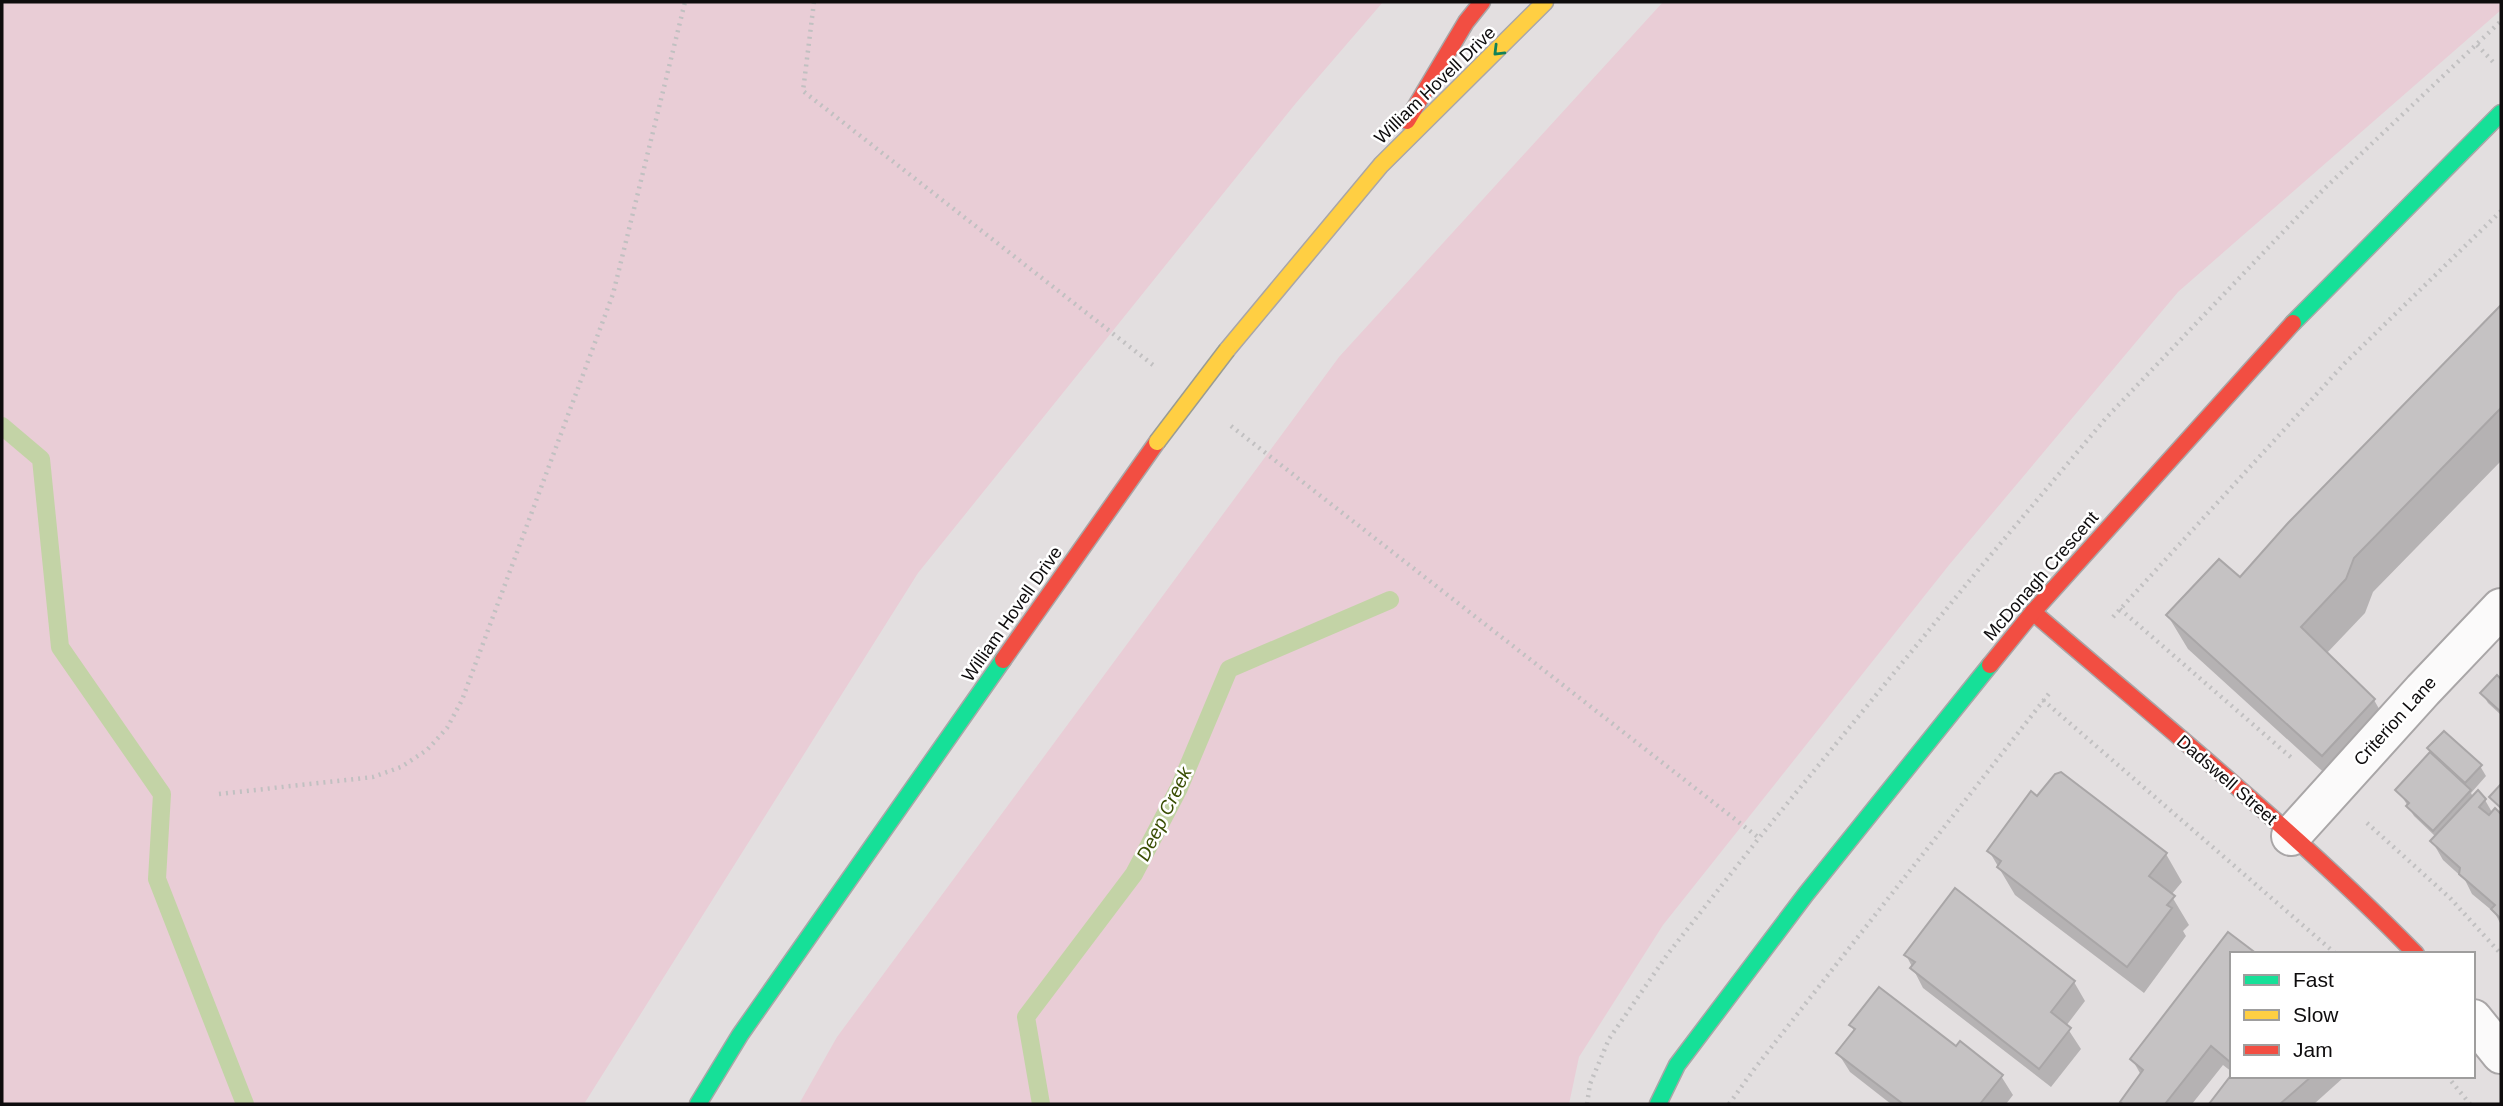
<svg xmlns="http://www.w3.org/2000/svg" width="2503" height="1106" viewBox="0 0 2503 1106" font-family="Arial,sans-serif">
<style>
.green{fill:#e9cdd6}
.shadow{fill:#0003}
.lines{fill:none;stroke-linecap:round;stroke-linejoin:round}
.stream{stroke:#c3d3a6;stroke-width:18}
.building{fill:#c5c2c3;stroke:#a9a6a7;stroke-width:2}
.street-casing{stroke:#a9a6a7;stroke-width:42}
.fast-casing{stroke:#a9a6a7;stroke-width:19}
.slow-casing{stroke:#a9a6a7;stroke-width:19}
.jam-casing{stroke:#a9a6a7;stroke-width:19}
.path{stroke:#c1c0c1;stroke-width:4.5;stroke-dasharray:2 5;stroke-linecap:butt}
.street{stroke:#fbfafa;stroke-width:38}
.fast{stroke:#16e098;stroke-width:16}
.slow{stroke:#ffcf43;stroke-width:16}
.jam{stroke:#f24e42;stroke-width:16}
.slow-bridge-casing{stroke:#9a9c93;stroke-width:19;stroke-linecap:butt}
.slow-bridge{stroke:#ffcf43;stroke-width:16}
.oneway{stroke:#128159}
.labels{text-anchor:middle;dominant-baseline:central;stroke-width:5;stroke-linejoin:round;paint-order:stroke}
.street-label{font-size:18px;fill:#0e0c0d;stroke:#fff}
.water-label{font-size:19px;font-style:italic;fill:#3a4e04;stroke:#fff}
</style>
<rect width="100%" height="100%" fill="#e3dfe0"/>
<g class="green">
<path d="M2 2H1383L1296 103 918 573 584 1104H2Z"/>
<path d="M1663 2H2501V10L2178 292 1949 565 1663 925 1579 1057 1569 1104H799L837 1037 1339 357Z"/>
</g>
<g class="shadow">
<path d="M2501 307V461L2373 592 2365 613 2326 654 2374 700 2393 733 2342 789 2188 649 2168 616 2240 580 2395 414Z"/>
<path d="M2497 677 2501 682V715L2488 703 2482 693Z"/>
<path d="M2432 752 2480 766 2486 776 2471 793 2473 797 2485 800 2493 814 2496 811 2501 816V925L2495 913 2472 894 2465 880 2443 860 2432 841 2436 837 2414 816 2398 790Z"/>
<path d="M1989 851 2166 854 2182 882 2171 895 2189 925 2183 931 2186 936 2144 993 2015 895Z"/>
<path d="M2228 934 2232 954V1072L2223 1065 2192 1104H2123L2122 1102 2141 1075 2132 1059Z"/>
<path d="M1906 955 2074 982 2085 1001 2066 1026 2081 1049 2051 1087 1923 988Z"/>
<path d="M1851 1025 1956 1049 2001 1076 2013 1095 2006 1104H1891L1850 1072 1838 1053 1854 1031Z"/>
<path d="M2232 1076H2342L2343 1078 2314 1104H2211Z"/>
</g>
<g class="lines">
<g class="stream">
<path d="M2 426 41 459 60 647 162 794 157 879 245 1104"/>
<path d="M1041 1104 1026 1017 1134 874 1179 788 1229 669 1390 600"/>
</g>
</g>
<g class="building">
<path d="M2501 305V408L2354 558 2346 579 2301 627 2375 699 2322 756 2166 615 2219 559 2240 577 2288 523Z"/>
<path d="M2497 675 2501 679V712L2480 693Z"/>
<path d="M2444 731 2482 765 2465 783 2427 748Z"/>
<path d="M2430 752 2471 790 2433 831 2406 806 2409 803 2395 790Z"/>
<path d="M2061 772 2167 853 2149 876 2175 896 2167 905 2172 908 2127 967 1997 867 2001 861 1987 851 2031 791 2037 796 2055 774Z"/>
<path d="M2501 784V808L2489 797Z"/>
<path d="M2478 790 2486 799 2479 807 2489 815 2495 808 2501 814V919L2491 909 2495 905 2459 874 2460 868 2430 841Z"/>
<path d="M1955 888 2075 981 2051 1012 2071 1028 2039 1069 1910 968 1915 962 1904 955Z"/>
<path d="M2228 932 2257 954H2232V1061L2230 1062 2211 1046 2165 1104H2123L2120 1102 2143 1070 2130 1059Z"/>
<path d="M1879 987 1956 1046 1960 1041 2003 1075 1980 1104H1903L1836 1053 1855 1029 1849 1025Z"/>
<path d="M2232 1074V1076H2312L2280 1104H2209Z"/>
</g>
<g class="lines">
<defs>
<g id="street">
<path d="M2291 836 2423 690 2501 608"/>
<path d="M2473 1019 2501 1054"/>
</g>
<g id="fast">
<path d="M2293 323 2501 113"/>
<path d="M698 1104 740 1035 1003 660"/>
<path d="M1658 1104 1677 1065 1806 894 1990 665"/>
</g>
<path id="slow" d="M1227 350 1381 165 1545 2"/>
<g id="jam">
<path d="M1407 121 1466 22 1482 2"/>
<path d="M2033 612C2162 724 2297 832 2416 954"/>
<path d="M1003 660 1157 442"/>
<path d="M1990 665 2033 612 2293 323"/>
</g>
</defs>
<use href="#street" class="street-casing"/>
<use href="#fast" class="fast-casing"/>
<use href="#slow" class="slow-casing"/>
<use href="#jam" class="jam-casing"/>
<g class="path">
<path d="M814 2 803 91 1153 365"/>
<path d="M2477 45 2496 65"/>
<path d="M1231 426 1759 838"/>
<path d="M2120 609 2294 760"/>
<path d="M2113 617 2345 363 2501 211"/>
<path d="M2043 700 2336 954"/>
<path d="M219 794 373 777 401 767 427 750 447 728 462 700 613 294 685 2"/>
<path d="M2367 823 2450 898 2501 954"/>
<path d="M2447 1076 2470 1104"/>
<path d="M1587 1104 1590 1084 1609 1039 1667 955 1759 838 1979 569 2106 418 2324 189 2501 21"/>
<path d="M1729 1104 1755 1068 2051 691"/>
</g>
<use href="#street" class="street"/>
<use href="#fast" class="fast"/>
<use href="#slow" class="slow"/>
<use href="#jam" class="jam"/>
<defs>
<path id="slow-bridge" d="M1157 442 1227 350"/>
</defs>
<use href="#slow-bridge" class="slow-bridge-casing"/>
<use href="#slow-bridge" class="slow-bridge"/>
</g>
<defs><path id="oneway-chevron" d="M-2-3.5L2.5 0L-2 3.5" fill="none" stroke-width="1.6" stroke-linecap="round" stroke-linejoin="round" transform="scale(1.75)"/></defs>
<use class="oneway" href="#oneway-chevron" transform="translate(1498 51) rotate(135)"/>
<g class="labels">
<g class="street-label">
<text transform="translate(1435 85) rotate(-44)">William Hovell Drive</text>
<text transform="translate(2041 576) rotate(-49)">McDonagh Crescent</text>
<text transform="translate(1012 614) rotate(-55)">William Hovell Drive</text>
<text transform="translate(2395 721) rotate(-48)">Criterion Lane</text>
<text transform="translate(2227 780) rotate(41)">Dadswell Street</text>
</g>
<g class="water-label">
<text transform="translate(1164 814) rotate(-64)">Deep Creek</text>
</g>
</g>
<rect width="2503" height="1106" fill="none" stroke="#0e0c0d" stroke-width="7"/>
<rect x="2230" y="952" width="245" height="126" fill="#ffffff" stroke="#9f9e9e" stroke-width="2"/>
<rect x="2244" y="975" width="35" height="10" fill="#16e098" stroke="#9f9e9e" stroke-width="2"/>
<text x="2293" y="987" font-size="21" fill="#0e0c0d">Fast</text>
<rect x="2244" y="1010" width="35" height="10" fill="#ffcf43" stroke="#9f9e9e" stroke-width="2"/>
<text x="2293" y="1022" font-size="21" fill="#0e0c0d">Slow</text>
<rect x="2244" y="1045" width="35" height="10" fill="#f24e42" stroke="#9f9e9e" stroke-width="2"/>
<text x="2293" y="1057" font-size="21" fill="#0e0c0d">Jam</text>
</svg>
